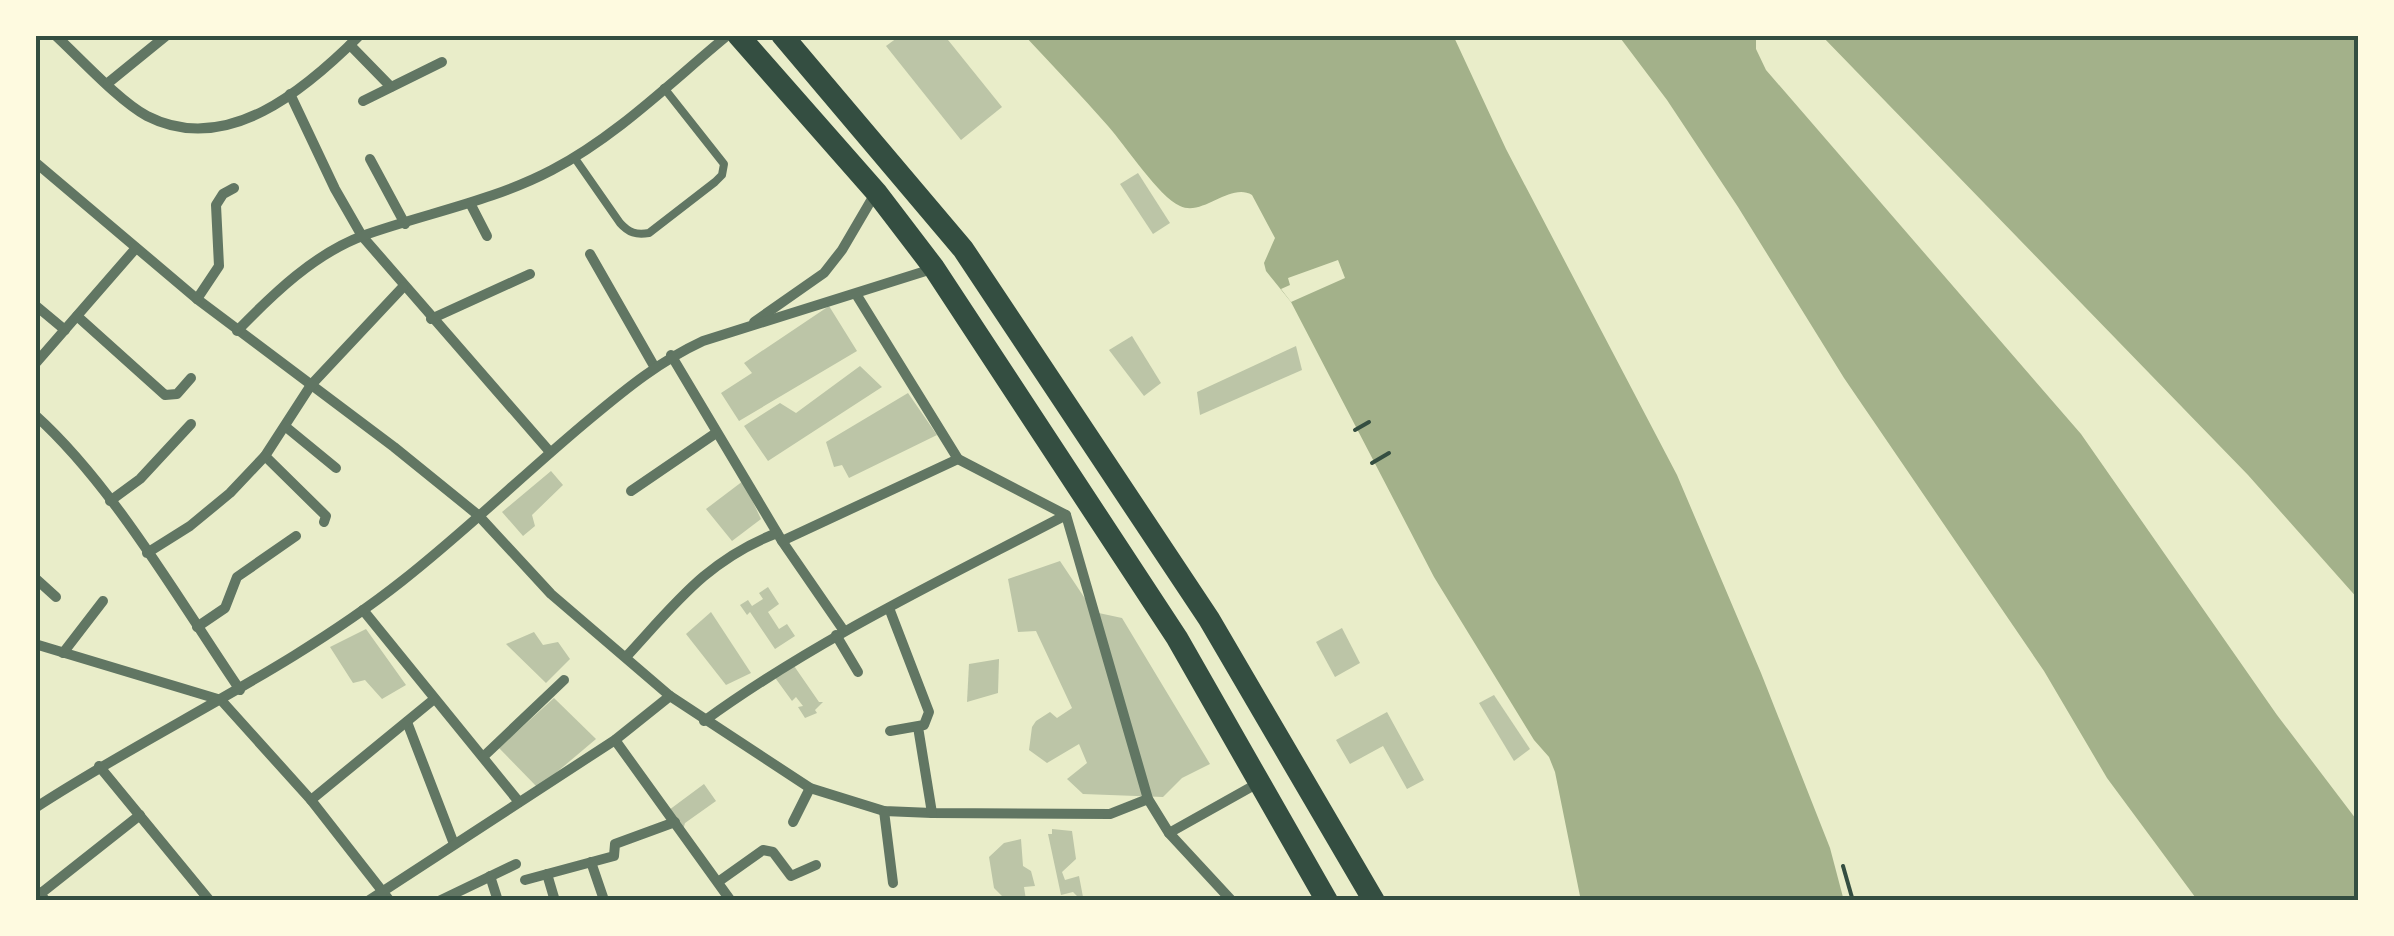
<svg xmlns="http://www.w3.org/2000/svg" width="2394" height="936" viewBox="0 0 2394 936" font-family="Montserrat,sans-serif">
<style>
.water{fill:#a3b18a}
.pier{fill:#e9edc9}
.building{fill:#bcc5a7}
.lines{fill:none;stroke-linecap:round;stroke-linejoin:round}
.path{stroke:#344e41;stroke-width:4}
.service{stroke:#617663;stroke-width:8}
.minor{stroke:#617663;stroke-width:10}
.primary{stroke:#344e41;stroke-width:22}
.neatline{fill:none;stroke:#344e41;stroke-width:4}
</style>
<rect width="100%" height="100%" fill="#e9edc9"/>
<g class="water">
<path d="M1024 35H1453L1506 149 1677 475 1761 673 1830 848 1844 901H1581L1555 772 1549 757 1534 740 1434 577 1291 302 1266 271 1264 263 1275 238 1252 195C1230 182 1203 217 1180 206 1159 197 1125 145 1108 126 1081 95 1052 65 1024 35Z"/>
<path d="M1618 35H1756V49L1766 70 2081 434 2277 715 2359 823V901H2198L2107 778 2044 671 1844 378 1738 207 1667 100Z"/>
<path d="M1821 35H2359V600L2248 475Z"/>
</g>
<path class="pier" d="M1338 260 1345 278 1291 302 1281 289 1290 285 1288 278Z"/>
<g class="building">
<path d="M901 35H944L1002 107 961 140 886 46Z"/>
<path d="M1138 173 1170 223 1153 234 1120 184Z"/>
<path d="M829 306 857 351 739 421 721 393 752 373 744 363Z"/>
<path d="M1132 336 1161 383 1144 396 1109 350Z"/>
<path d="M1296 346 1302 370 1200 415 1197 392Z"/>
<path d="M860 366 882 387 768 461 744 426 780 403 796 413Z"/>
<path d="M908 393 937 435 849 478 842 465 834 467 826 442Z"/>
<path d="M551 471 563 485 532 515 535 526 523 536 502 512Z"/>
<path d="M743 481 761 519 732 541 706 509Z"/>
<path d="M1060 561 1094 612 1122 618 1210 764 1182 778 1163 797 1083 794 1067 779 1087 763 1079 744 1047 763 1029 750 1032 727 1036 721 1050 712 1057 718 1072 708 1036 631 1018 632 1008 579Z"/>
<path d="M768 587 779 604 768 612 779 629 787 624 795 636 775 649 750 612 747 615 740 605 748 600 752 606 763 599 759 593Z"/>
<path d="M711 612 751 673 726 685 686 634Z"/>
<path d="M1342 628 1360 663 1335 677 1316 642Z"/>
<path d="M366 629 406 685 382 699 365 680 353 683 330 647Z"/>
<path d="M534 632 543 645 558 642 570 659 546 683 506 644Z"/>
<path d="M999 659 998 693 967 702 969 664Z"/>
<path d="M792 663 819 702H823L815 710 817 713 805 718 798 707 803 706 796 697 792 701 776 679V674Z"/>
<path d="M1494 695 1530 749 1514 761 1479 703Z"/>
<path d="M554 698 596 739 538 788 499 748Z"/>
<path d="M1387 712 1424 780 1407 789 1383 746 1350 764 1336 740Z"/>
<path d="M704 784 716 801 685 823 683 830 669 810Z"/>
<path d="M1052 829 1072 831 1076 859 1062 872 1065 880 1079 876 1083 897 1079 898 1073 892 1061 895 1048 834H1052Z"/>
<path d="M1021 839 1023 866 1031 871 1035 886 1024 887 1026 900 1007 901 994 888 989 857 1004 843Z"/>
</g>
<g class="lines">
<g class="path">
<path d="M1355 430 1369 422"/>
<path d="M1372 463 1389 453"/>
<path d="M1843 866 1853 901"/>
</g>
<path class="service" d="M574 157 620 223C629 233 636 235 649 233L715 182 722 175 724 164 664 88"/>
<g class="minor">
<path d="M55 35C80 58 119 101 147 116 227 157 306 89 360 35"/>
<path d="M350 45 391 87"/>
<path d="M108 83 167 35"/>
<path d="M290 94 335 189 362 236 550 452"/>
<path d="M363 101 442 62"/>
<path d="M370 159 405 224"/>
<path d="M35 162 197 299 394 447 478 515 551 594 670 696 810 788 884 811 932 813 1110 814 1148 799"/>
<path d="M470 203 487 236"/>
<path d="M590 254 654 366"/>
<path d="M856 294 958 459 1066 515 1148 799 1169 833 1232 901"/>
<path d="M197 299 219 266 216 205 223 194 234 188"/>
<path d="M35 305 65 330"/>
<path d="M77 316 165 395 177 394 191 378"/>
<path d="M431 319 530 274"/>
<path d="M754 322 824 273 842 250 876 192"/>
<path d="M237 331C273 294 315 253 365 235 427 213 493 201 552 170 617 136 672 81 728 35"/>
<path d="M671 355 782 541 844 631"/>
<path d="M35 364 136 248"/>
<path d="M35 415C113 485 180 602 240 690"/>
<path d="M286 427 336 468"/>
<path d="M265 456 326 516 324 522"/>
<path d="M631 491 716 433"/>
<path d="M110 501 140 479 191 424"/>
<path d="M782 541 958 459"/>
<path d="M147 553 190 526 230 493 265 456 311 385 403 287"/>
<path d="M35 578 56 597"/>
<path d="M889 608 929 712 924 725 890 731"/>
<path d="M363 610 519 802"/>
<path d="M197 627 225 608 237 577 296 536"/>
<path d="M836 635 858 672"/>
<path d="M35 644 221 700 311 800 390 901"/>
<path d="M63 653 103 601"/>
<path d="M626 657C675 604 707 560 777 533"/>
<path d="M704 721C817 639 942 580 1066 515"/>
<path d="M407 722 454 844"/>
<path d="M918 727 932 813"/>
<path d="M615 740 731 901"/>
<path d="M483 757 564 680"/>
<path d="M99 766 210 901"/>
<path d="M311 800 433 700"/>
<path d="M35 808C156 729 288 671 402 581 467 530 527 471 591 418 627 388 660 361 703 341L932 269"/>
<path d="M884 811 893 883"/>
<path d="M793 822 810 788"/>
<path d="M1169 833 1260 782"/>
<path d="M591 862 604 900"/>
<path d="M547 874 555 901"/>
<path d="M490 876 498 901"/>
<path d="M525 880 614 856 615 844 675 822"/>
<path d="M718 882 763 850 773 852 791 876 816 865"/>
<path d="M35 889 46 901"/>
<path d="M40 894 140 815"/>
<path d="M368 901 615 740 670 696"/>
<path d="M439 901 516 864"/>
</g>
<g class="primary">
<path d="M738 35 876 192 934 268 1177 638 1327 901"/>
<path d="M782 35 963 249 1209 619 1374 901"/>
</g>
</g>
<rect width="2394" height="936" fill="none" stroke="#fefae0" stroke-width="75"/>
<rect x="38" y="38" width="2318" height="860" class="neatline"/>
</svg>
